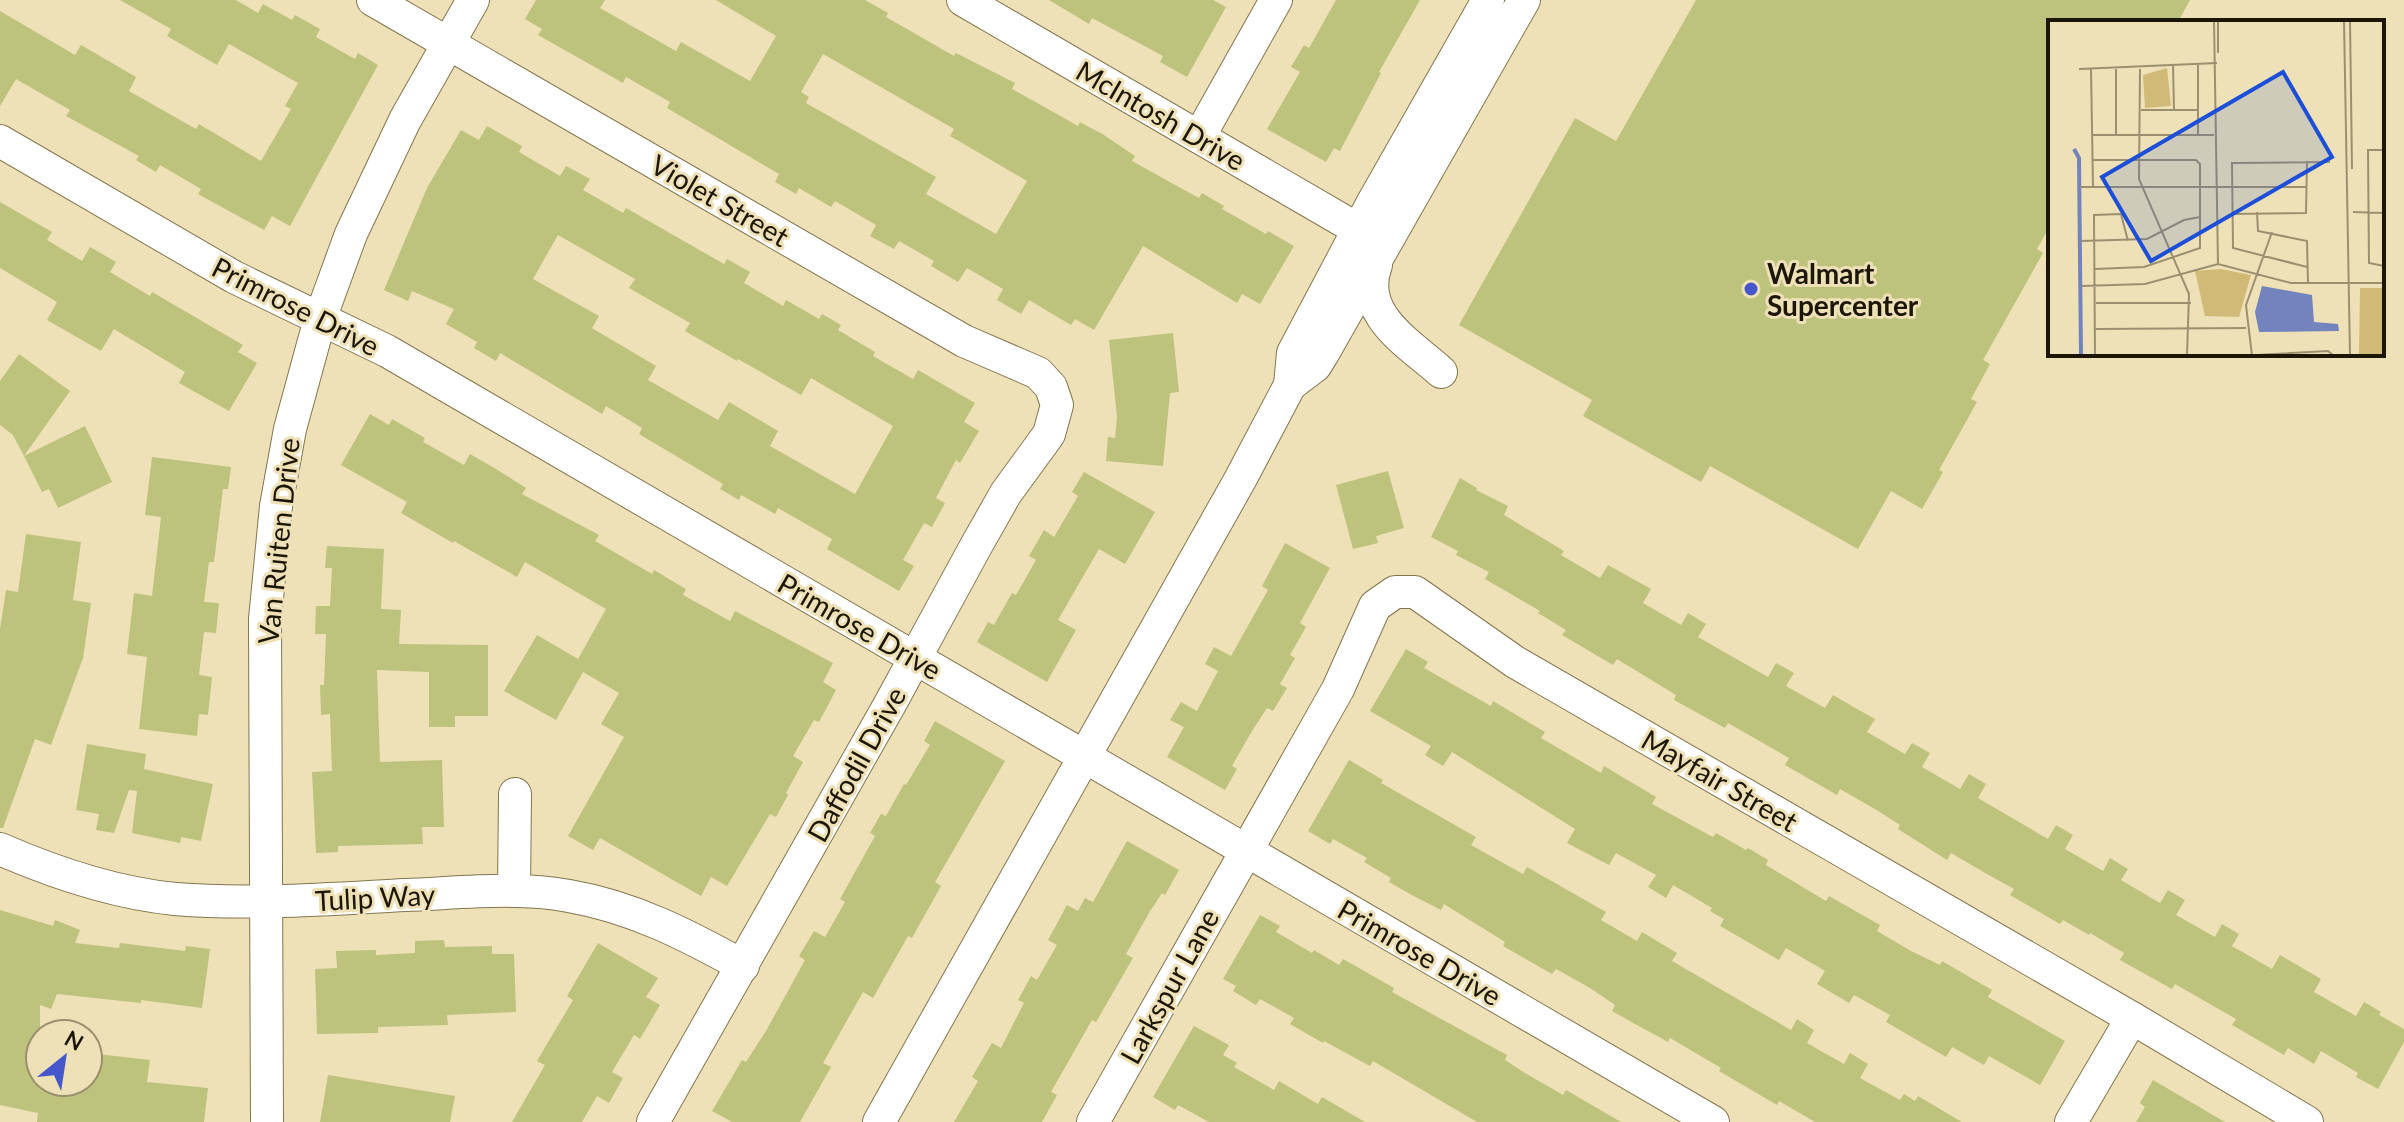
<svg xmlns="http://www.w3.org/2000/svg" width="2404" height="1122" viewBox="0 0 2404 1122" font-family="Lato,sans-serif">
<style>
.building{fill:#bdc27c;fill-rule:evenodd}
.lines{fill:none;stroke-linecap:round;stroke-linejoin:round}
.minor-casing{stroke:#82764f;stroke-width:34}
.minor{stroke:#fff;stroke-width:32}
.poi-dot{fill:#4557cb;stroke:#efe1b7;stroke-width:3}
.labels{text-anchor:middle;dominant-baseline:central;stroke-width:6;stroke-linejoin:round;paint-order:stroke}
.street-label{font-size:28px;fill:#1b1606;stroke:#efe1b7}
.poi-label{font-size:28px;font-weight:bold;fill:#1b1606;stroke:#efe1b7;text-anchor:start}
.inset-river{fill:none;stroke:#7383be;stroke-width:4}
.inset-road{fill:none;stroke:#9a9070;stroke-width:2}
.view{fill:#1d4ed8;fill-opacity:0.15;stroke:#1d4ed8;stroke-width:4}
.inset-edge{fill:none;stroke:#1b1606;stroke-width:4}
</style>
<rect width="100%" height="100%" fill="#efe1b7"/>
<g class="building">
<path d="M120 0H236L258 13 263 4 292 20 295 15 320 29 316 37 355 59 358 53 378 65 290 226 272 216 264 230 198 194 201 189 160 165 156 172 136 160 139 156 66 116 70 110 16 79 0 106V11L75 55 81 45 136 77 129 91 196 129 199 124 261 161 291 109 285 106 298 83 229 44 217 65 167 36 171 29Z"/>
<path d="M536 0H605L600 8 676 51 681 42 750 81 776 36 716 0H865L888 13 886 17 954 56 956 53 1015 83 1012 89 1048 109 1078 126 1080 122 1104 135 1135 156 1132 161 1168 181 1199 198 1202 193 1224 206 1222 209 1266 234 1268 231 1294 246 1260 304 1242 294 1237 303 1143 246 1094 330 1075 319 1071 325 1029 300 1021 314 997 300 1003 289 967 268 958 282 931 266 934 261 899 241 894 249 870 236 876 225 835 201 831 207 799 188 796 194 775 182 779 174 667 108 670 102 626 77 623 83 538 35 542 29 525 19ZM823 54 954 129 950 136 1027 181 996 234 926 194 936 177 806 103 809 97 801 92Z"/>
<path d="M1049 0H1213L1226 7 1187 77 1160 62 1163 56 1092 18 1089 24Z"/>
<path d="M1336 0H1420L1379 72 1381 73 1340 151 1334 148 1326 162 1267 129 1300 72 1291 67 1304 45 1309 48Z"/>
<path d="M1696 0H2190L2178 22H2050V226L2037 249 2043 253 1983 360 1990 364 1971 399 1977 402 1939 470 1943 472 1922 509 1891 491 1858 549 1710 466 1701 482 1583 416 1592 400 1459 325 1575 118 1616 141Z"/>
<path d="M487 126 522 146 519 152 560 176 566 166 590 179 583 190 623 213 626 208 724 264 727 259 750 272 744 283 783 306 786 300 819 319 822 314 841 325 838 330 875 352 873 356 913 379 918 370 975 403 964 422 979 431 960 463 956 460 936 498 945 503 932 527 924 523 903 560 914 566 899 591 827 549 832 539 778 508 775 514 741 495 739 500 720 489 723 484 639 434 642 428 606 406 602 414 500 353 496 361 474 348 477 342 446 324 454 309 412 291 408 301 384 290 427 188 461 130 479 140ZM558 235 635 279 629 288 690 323 685 331 737 361 738 359 801 395 811 378 893 426 855 494 770 446 778 431 729 402 718 420 648 380 656 366 592 328 599 316 533 279Z"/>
<path d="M0 202 52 232 47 240 82 261 90 247 116 262 110 272 150 296 152 292 243 345 238 352 257 363 229 411 179 383 185 372 114 329 101 351 47 320 57 302 0 268Z"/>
<path d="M1173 333 1179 392 1170 393 1163 466 1106 461 1108 437 1115 438 1117 417 1109 340Z"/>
<path d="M19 354 70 391 24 456 13 435 0 425V381Z"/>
<path d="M370 414 389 425 392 419 425 438 423 442 464 465 470 454 496 469 526 488 522 494 599 535 595 541 652 574 654 570 686 589 683 595 730 621 735 611 833 663 823 682 836 690 819 722 814 720 793 756 803 762 786 793 788 795 776 817 770 814 727 886 711 877 701 896 600 838 593 850 568 836 624 737 601 724 619 693 583 672 556 720 504 691 537 635 578 659 606 609 525 562 517 577 454 541 453 543 401 513 407 502 341 465Z"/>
<path d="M85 426 112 482 58 508 49 489 42 492 24 456Z"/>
<path d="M152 457 231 467 228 489H223L214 562H209L204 602 219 603 216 633 204 632 199 675 212 677 208 715 199 714 197 736 139 729 147 657 127 654 134 593 152 596 161 517 145 515Z"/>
<path d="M1388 471 1404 528 1376 536 1378 543 1353 549 1336 485Z"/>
<path d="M1084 472 1155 512 1125 564 1099 549 1058 620 1076 630 1047 682 977 642 988 622 994 625 1012 593 1016 595 1036 560 1029 556 1044 530 1054 537 1078 496 1072 492Z"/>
<path d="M1460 478 1477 488 1476 490 1508 506 1504 515 1564 551 1561 555 1600 578 1608 565 1651 589 1643 603 1681 625 1688 613 1706 624 1698 637 1768 677 1776 663 1794 673 1786 686 1825 708 1833 695 1857 709 1875 719 1867 732 1905 754 1912 743 1930 753 1922 767 1960 789 1969 774 1986 784 1978 798 2048 839 2056 825 2073 835 2065 849 2103 871 2110 858 2128 869 2121 880 2160 903 2168 890 2185 900 2176 915 2215 937 2222 924 2239 934 2232 946 2272 969 2280 955 2321 979 2314 992 2356 1016 2364 1002 2381 1012 2379 1015 2404 1029V1042L2378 1089 2356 1077 2358 1073 2321 1051 2314 1064 2288 1048 2284 1055 2232 1025 2236 1019 2175 984 2172 989 2120 960 2124 953 2090 933 2089 935 2063 920 2060 924 2010 895 2014 889 1987 874 1951 853 1947 860 1898 829 1900 825 1875 809 1840 789 1837 795 1785 765 1789 758 1728 723 1725 728 1674 700 1676 695 1617 659 1613 665 1562 635 1566 630 1538 613 1540 611 1485 579 1489 572 1456 555 1458 551 1431 537Z"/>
<path d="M26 534 81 542 73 600 91 603 83 658 51 745 35 739 3 828H0V629L6 590 18 592Z"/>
<path d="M1285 543 1330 568 1300 623 1306 627 1290 655 1295 658 1280 684 1287 688 1273 711 1267 708 1252 731 1232 766 1237 769 1225 790 1167 757 1184 727 1170 720 1181 702 1197 711 1218 671 1205 664 1214 647 1231 656 1268 590 1262 586Z"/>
<path d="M327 546 384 549 381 609 401 610 399 644 488 645V716H455V727H429V672L377 670 380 762 442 760 444 827H422L423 844 338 846V852L316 853 312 772 332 771 330 714 321 715 320 685H324L326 634H315L316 606H330L332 568H325Z"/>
<path d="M1406 649 1428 662 1424 668 1491 706 1493 701 1545 732 1541 738 1601 773 1604 766 1656 797 1652 804 1713 837 1716 833 1746 850 1748 848 1768 860 1766 865 1826 901 1829 896 1880 925 1877 931 1911 951 1940 965 1942 961 1992 990 1988 997 2065 1041 2040 1085 1989 1056 1984 1065 1952 1047 1946 1057 1886 1022 1890 1015 1854 995 1849 1003 1817 984 1825 971 1786 948 1779 960 1720 926 1724 919 1710 911 1712 908 1673 885 1666 898 1648 887 1656 875 1616 853 1609 865 1567 843 1575 829 1452 752 1443 766 1425 755 1431 746 1370 711Z"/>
<path d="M935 721 1005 761 935 882 941 886 912 938 908 936 873 998 863 992 823 1063 831 1067 800 1122H732L712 1111 742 1060 746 1062 766 1031 805 960 799 956 814 931 825 937 845 902 840 899 875 836 870 833 881 814 886 816 904 784 906 785 930 745 924 741Z"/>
<path d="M87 744 146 754 144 769 213 784 201 841 181 837 180 843 132 833 137 791 129 790 114 833 96 830 99 814 76 810Z"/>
<path d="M1349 760 1383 780 1381 783 1476 837 1471 845 1523 874 1527 867 1606 912 1601 920 1637 941 1642 932 1677 953 1672 961 1791 1030 1797 1019 1814 1030 1807 1043 1844 1064 1850 1053 1868 1064 1860 1078 1900 1100 1904 1094 1915 1101 1918 1096 1962 1122H1815L1779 1101 1777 1105 1719 1071 1721 1068 1670 1038 1668 1042 1635 1024 1612 1011 1615 1005 1590 988 1556 969 1552 974 1503 946 1505 942 1444 904 1441 910 1410 894 1389 882 1391 878 1364 862 1367 858 1333 839 1330 844 1308 831Z"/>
<path d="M1127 841 1179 870 1165 895 1162 893 1149 913 1126 954 1133 958 1096 1022 1092 1020 1051 1092 1057 1095 1042 1122H954L978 1081 972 1077 992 1043 1001 1048 1024 1003 1018 1000 1031 976 1037 980 1057 945 1048 940 1067 905 1078 911 1085 898 1093 902Z"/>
<path d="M0 910 53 926 55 920 80 930 75 943 119 948 120 943 185 951 186 946 210 949 202 1008 141 1000V1003L57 994 51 1009 40 1005V1082H88L89 1053 150 1060 147 1082 208 1088 204 1122H37L38 1113 0 1105Z"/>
<path d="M1260 915 1280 926 1276 932 1312 953 1314 950 1339 965 1343 959 1394 988 1392 992 1507 1055 1505 1060 1525 1073 1563 1095 1566 1090 1621 1122H1477L1373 1061 1370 1066 1324 1041 1323 1043 1290 1024 1294 1018 1260 999 1256 1005 1233 991 1236 986 1223 979Z"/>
<path d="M444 940 445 947 492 946V954H514L516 1012 447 1015 448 1025 378 1027V1033L317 1034 315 969 337 968 336 951 376 950V955L415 953V941Z"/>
<path d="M598 943 658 978 646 997 660 1005 640 1039 634 1035 612 1072 623 1078 609 1103 597 1096 582 1122H512L545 1065 537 1061 573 1000 567 996Z"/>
<path d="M1194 1026 1229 1045 1223 1055 1237 1063 1234 1067 1274 1090 1279 1081 1318 1104 1322 1097 1365 1122H1209L1178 1105 1175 1110 1153 1097Z"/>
<path d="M328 1075 455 1096 450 1122H320Z"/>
<path d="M2153 1080 2225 1122H2136L2145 1107 2140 1103Z"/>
</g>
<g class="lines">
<defs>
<g id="minor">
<path d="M373 0 964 341 1038 373 1051 387 1057 405 1049 434 1006 493 976 546 890 704 653 1122"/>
<path d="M963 0 1359 230"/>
<path d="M1199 137 1276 0"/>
<path d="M0 141 234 277 387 351 1713 1122"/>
<path d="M1376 265C1357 314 1410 344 1441 372"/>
<path d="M1290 385 1315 366 1322 355 1524 0"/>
<path d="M0 849C55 873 115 893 175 899 251 905 329 899 405 895 459 893 516 886 569 896 633 907 687 935 743 966"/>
<path d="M514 891 515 794"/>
<path d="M267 1122 265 619 276 506 290 429 320 319 351 234 405 120 473 0"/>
<path d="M879 1122 1241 478 1290 385 1293 353 1372 204 1488 0"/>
<path d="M1093 1122 1338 689 1375 606 1395 592H1415L1515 662 2132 1018 2307 1122"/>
<path d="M2071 1122 2132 1018"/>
</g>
</defs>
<use href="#minor" class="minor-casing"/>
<use href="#minor" class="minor"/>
</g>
<circle class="poi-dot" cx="1751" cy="289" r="8"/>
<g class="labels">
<g class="street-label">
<text transform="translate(1161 115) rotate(30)">McIntosh Drive</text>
<text transform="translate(720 200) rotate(30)">Violet Street</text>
<text transform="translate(296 306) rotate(27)">Primrose Drive</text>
<text transform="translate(278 541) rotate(-84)">Van Ruiten Drive</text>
<text transform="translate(860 626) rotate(30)">Primrose Drive</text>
<text transform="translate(856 764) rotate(-61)">Daffodil Drive</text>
<text transform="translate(1720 780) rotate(30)">Mayfair Street</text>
<text transform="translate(375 897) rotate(-3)">Tulip Way</text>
<text transform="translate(1420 952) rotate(30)">Primrose Drive</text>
<text transform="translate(1169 986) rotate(-61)">Larkspur Lane</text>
</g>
<g class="poi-label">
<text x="1767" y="273">Walmart<tspan x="1767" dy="32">Supercenter</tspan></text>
</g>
</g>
<g transform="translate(2048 20)">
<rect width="336" height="336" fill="#efe1b7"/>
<path d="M119 48 123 86 97 88 95 55ZM173 249 203 255 191 297 157 296 147 251ZM312 268H336V336H311Z" fill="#d0ba77"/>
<path d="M214 266 264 275 266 302 290 304 291 311 211 312 207 292Z" fill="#7383be"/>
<path class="inset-river" d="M26 129 31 138 33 336"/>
<path class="inset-road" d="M166 0 170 244M296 0 302 336M302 0 304 149M170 33V0M125 44 126 90M150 44V115M31 49 169 43M43 49 45 167M68 49V115M92 49 91 159 141 274 139 336M93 90H150M44 115H166M336 130H320L321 243 336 246M45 140H148L152 144V228L96 247 47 249M32 167H259M209 192 210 211 259 221 260 264M305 192 336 193M185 194 258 193 259 141M33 221 99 219 136 200 152 197M259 247 185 228 184 143 282 142M34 266 97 264 170 244 243 263H336M48 283H143M47 309 198 308M36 335 87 336M47 336 46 195 73 194 80 221M191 336 280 331 286 336M204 336 198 285 224 212"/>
<path class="view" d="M235 52 284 137 103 241 54 157Z"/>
<rect width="336" height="336" class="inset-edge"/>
</g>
<g transform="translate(64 1058) rotate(30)"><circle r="38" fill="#efe1b7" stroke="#9a9070" stroke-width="2"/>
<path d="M0-6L14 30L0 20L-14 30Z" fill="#4557cb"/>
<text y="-12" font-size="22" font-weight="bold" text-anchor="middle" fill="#1b1606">N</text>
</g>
</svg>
